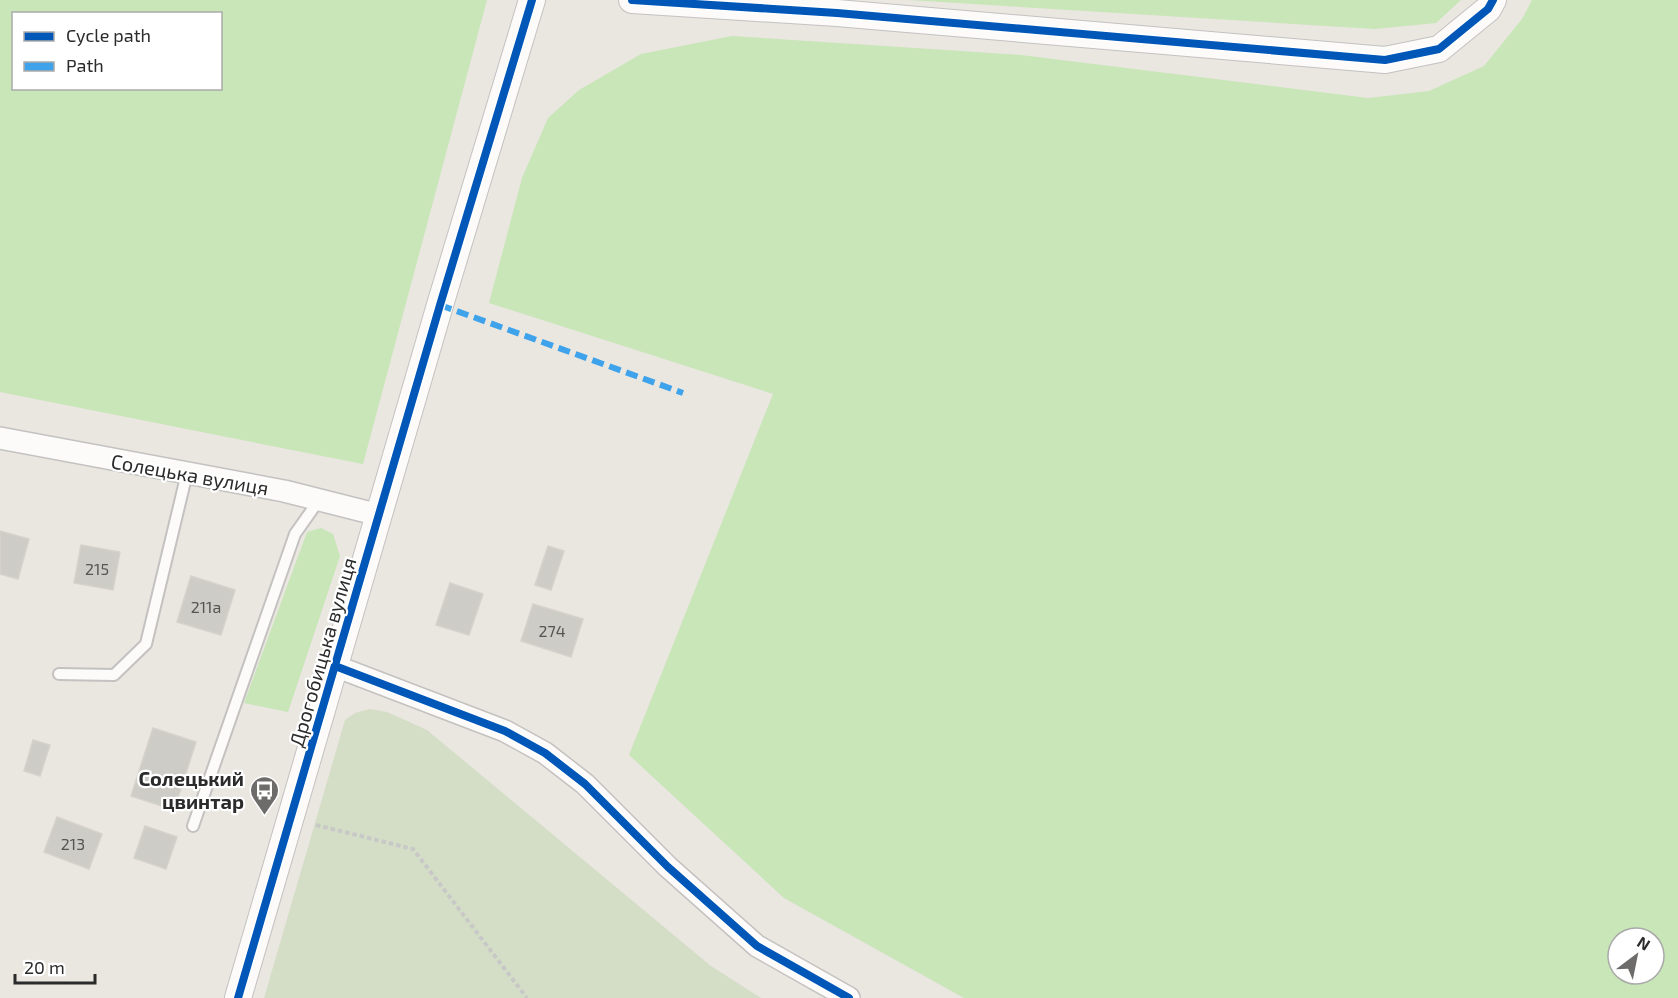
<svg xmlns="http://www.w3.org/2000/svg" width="1678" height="998" viewBox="0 0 1678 998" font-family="'Exo 2',sans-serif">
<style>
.green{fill:#c8e6b8;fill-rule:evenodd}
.cemetery{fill:#d4dec7}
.building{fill:#ceccc7;stroke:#d5d2cc;stroke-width:1.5}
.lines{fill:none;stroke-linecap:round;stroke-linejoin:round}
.service-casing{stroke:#c3c2c1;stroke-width:14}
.minor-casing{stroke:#c3c2c1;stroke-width:24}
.tertiary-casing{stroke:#c3c2c1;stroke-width:28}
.path{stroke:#c8c8c7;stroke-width:4;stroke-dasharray:4.5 3;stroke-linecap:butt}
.service{stroke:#fcfbfa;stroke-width:10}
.minor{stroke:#fcfbfa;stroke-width:21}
.tertiary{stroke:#fcfbfa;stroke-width:26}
.quiet{stroke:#3ea3eb;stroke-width:6;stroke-dasharray:12 6;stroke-linecap:butt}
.cycleway-casing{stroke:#fff;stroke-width:11}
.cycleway{stroke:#0057b8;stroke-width:8}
.labels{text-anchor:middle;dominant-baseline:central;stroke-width:4.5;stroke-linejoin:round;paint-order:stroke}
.number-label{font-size:16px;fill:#565554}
.street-label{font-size:20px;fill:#2b2b2b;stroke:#fff}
.poi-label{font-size:20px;font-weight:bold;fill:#2b2b2b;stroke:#fff;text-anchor:end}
</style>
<rect width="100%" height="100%" fill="#eae6e0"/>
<g class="green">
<path d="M0 0H487L363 464 0 392ZM14 14H220V88H14Z"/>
<path d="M909 0H1461L1436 23 1375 29Z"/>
<path d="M1532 0H1678V998H964L784 898 629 755 773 394 489 303 522 178 548 118 579 90 641 54 732 36 1021 55 1368 98 1429 91 1484 66 1522 19ZM1618 938H1654V974H1618Z"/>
<path d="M321 528 333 534 340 556 288 712 244 703 307 532Z"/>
</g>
<path class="cemetery" d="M370 709 387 712 427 730 711 966 761 998H264L345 720 355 713Z"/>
<g class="building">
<path d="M0 531 29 539 18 579 0 574Z"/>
<path d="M81 545 120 552 113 590 74 583Z"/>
<path d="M548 546 564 551 551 590 535 585Z"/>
<path d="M191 576 235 590 221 635 177 622Z"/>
<path d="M450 583 483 594 469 635 436 625Z"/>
<path d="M533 604 583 619 571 657 521 641Z"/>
<path d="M153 728 196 742 174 810 131 796Z"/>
<path d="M33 740 50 745 40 776 24 771Z"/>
<path d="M57 817 102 834 89 869 44 852Z"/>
<path d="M145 826 177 837 166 869 134 858Z"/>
</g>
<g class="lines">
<defs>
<g id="service">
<path d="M59 674 114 675 146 644 187 473"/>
<path d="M193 826 295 534 319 500"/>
</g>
<g id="minor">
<path d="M0 438 284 491 379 515"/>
<path d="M335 666 505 731 545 753 585 784 668 867 757 946 849 998"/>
</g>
<g id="tertiary">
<path d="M632 0 837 13 1385 60 1439 49 1488 9 1493 0"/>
<path d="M238 998 440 305 532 0"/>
</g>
</defs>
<use href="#service" class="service-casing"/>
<use href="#minor" class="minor-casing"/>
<use href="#tertiary" class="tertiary-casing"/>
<path class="path" d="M316 825 413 849 527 998"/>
<use href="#service" class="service"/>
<use href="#minor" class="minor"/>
<use href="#tertiary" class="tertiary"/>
<path class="quiet" d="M440 305 683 393"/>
<defs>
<g id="cycleway">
<path d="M632 0 837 13 1385 60 1439 49 1488 9 1493 0"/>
<path d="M335 666 505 731 545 753 585 784 668 867 757 946 849 998"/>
<path d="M238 998 440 305 532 0"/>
</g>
</defs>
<use href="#cycleway" class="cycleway-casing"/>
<use href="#cycleway" class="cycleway"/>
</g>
<defs>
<symbol id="bus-pin" viewBox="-11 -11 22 30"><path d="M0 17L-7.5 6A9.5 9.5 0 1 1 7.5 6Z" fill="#6e6c6a" stroke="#fff"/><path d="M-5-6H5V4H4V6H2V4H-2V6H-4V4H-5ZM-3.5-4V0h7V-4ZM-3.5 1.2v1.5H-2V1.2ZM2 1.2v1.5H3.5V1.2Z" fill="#fff"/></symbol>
</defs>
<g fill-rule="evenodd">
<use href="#bus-pin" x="248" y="774" width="33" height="45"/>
</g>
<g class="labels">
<g class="number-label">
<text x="97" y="568">215</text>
<text x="206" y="606">211а</text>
<text x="552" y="630">274</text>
<text x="73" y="843">213</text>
</g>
<g class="street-label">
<text transform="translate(190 474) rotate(10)">Солецька вулиця</text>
<text transform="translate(322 652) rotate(-74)">Дрогобицька вулиця</text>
</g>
<g class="poi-label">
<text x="244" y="778">Солецький<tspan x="244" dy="23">цвинтар</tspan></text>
</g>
</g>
<rect x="12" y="12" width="210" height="78" fill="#ffffff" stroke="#aaaaaa" stroke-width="1.5"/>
<rect x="24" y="32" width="30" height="9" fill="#0057b8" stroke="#aaaaaa" stroke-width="1.5"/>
<text x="66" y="42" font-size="18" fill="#2b2b2b">Cycle path</text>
<rect x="24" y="62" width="30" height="9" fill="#3ea3eb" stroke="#aaaaaa" stroke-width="1.5"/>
<text x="66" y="72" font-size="18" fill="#2b2b2b">Path</text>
<g transform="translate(1636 956) rotate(32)"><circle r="28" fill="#ffffff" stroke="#aaaaaa" stroke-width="1.5"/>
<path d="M0-4.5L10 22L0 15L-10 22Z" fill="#6e6c6a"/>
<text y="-9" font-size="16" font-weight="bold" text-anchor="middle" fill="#2b2b2b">N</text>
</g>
<path d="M15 974v9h80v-9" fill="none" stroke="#2b2b2b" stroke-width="3"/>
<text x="24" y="974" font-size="18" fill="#2b2b2b" stroke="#ffffff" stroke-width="4.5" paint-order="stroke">20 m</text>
</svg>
